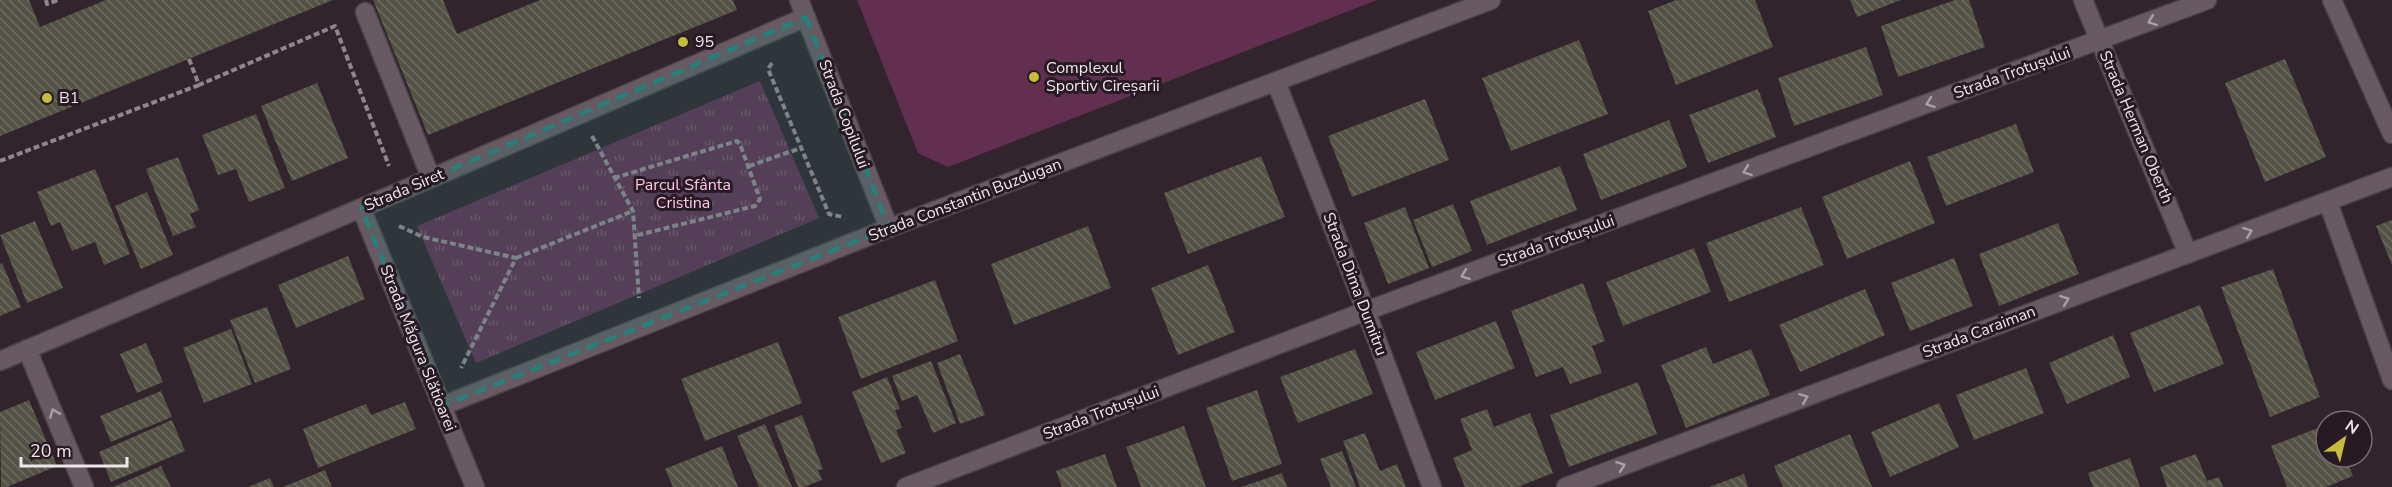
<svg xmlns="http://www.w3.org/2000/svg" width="2392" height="487" viewBox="0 0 2392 487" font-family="'Nunito Sans',sans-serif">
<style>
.green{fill:#622f51}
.park{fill:url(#park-tufts)}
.building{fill:url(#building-back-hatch)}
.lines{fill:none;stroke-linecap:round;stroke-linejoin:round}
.minor-casing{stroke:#4b4148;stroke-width:21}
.path{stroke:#91868d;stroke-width:4;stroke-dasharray:6 3;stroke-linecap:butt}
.minor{stroke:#685962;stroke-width:18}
.oneway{stroke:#aba0a6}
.marked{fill:#25817a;fill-opacity:0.2;stroke:#25817a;stroke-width:4.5;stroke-dasharray:12 8;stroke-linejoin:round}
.poi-dot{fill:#c7bb3c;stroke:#271a22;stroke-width:2}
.labels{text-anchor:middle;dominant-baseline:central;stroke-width:6;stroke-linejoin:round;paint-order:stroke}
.poi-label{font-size:16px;fill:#eee6eb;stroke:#271a22;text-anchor:start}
.street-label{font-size:16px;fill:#eee6eb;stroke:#271a22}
.park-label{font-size:16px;fill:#fec6e9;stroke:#271a22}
</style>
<defs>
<pattern id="park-tufts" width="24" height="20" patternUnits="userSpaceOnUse" patternTransform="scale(1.5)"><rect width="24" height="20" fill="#622f51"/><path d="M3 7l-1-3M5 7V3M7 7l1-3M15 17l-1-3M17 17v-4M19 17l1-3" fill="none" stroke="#794d6a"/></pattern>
<pattern id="building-back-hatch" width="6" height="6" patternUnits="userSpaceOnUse" patternTransform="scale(1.5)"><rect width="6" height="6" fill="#535244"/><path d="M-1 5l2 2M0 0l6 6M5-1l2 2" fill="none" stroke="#6c6b5f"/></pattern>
</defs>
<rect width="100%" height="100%" fill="#31242c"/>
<path class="green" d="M857 0H1377L948 167 918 153Z"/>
<path class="park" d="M760 81 819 218 476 363 417 226Z"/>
<g class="building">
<path d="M0 0H29L40 27 106 0H333L0 136Z"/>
<path d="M373 0H443L457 34 540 0H733L737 10 428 135Z"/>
<path d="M1676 0H1755L1773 47 1676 85 1648 11Z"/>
<path d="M1850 0H1901L1857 17Z"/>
<path d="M1955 0H1969L1985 47 1898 77 1881 26Z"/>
<path d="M1579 40 1608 114 1511 151 1482 78Z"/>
<path d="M1866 47 1883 95 1794 126 1778 78Z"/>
<path d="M2285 59 2326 157 2265 182 2225 83Z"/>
<path d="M317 83 348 158 292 181 261 106Z"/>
<path d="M1758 89 1776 137 1708 163 1689 115Z"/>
<path d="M1425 99 1449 160 1352 197 1328 136Z"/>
<path d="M256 114 285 188 249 202 236 169 218 175 202 135Z"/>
<path d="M1669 120 1687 167 1601 200 1583 154Z"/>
<path d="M2016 124 2034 172 1946 206 1927 157Z"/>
<path d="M1261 156 1285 217 1188 254 1164 193Z"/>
<path d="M178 157 199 210 190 214 196 227 173 236 146 169Z"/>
<path d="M1910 161 1935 223 1847 259 1822 197Z"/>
<path d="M1560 166 1577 210 1487 245 1470 201Z"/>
<path d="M95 169 130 254 104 265 95 242 72 251 60 222 51 226 37 192Z"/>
<path d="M147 192 173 255 141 269 115 206Z"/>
<path d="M1453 204 1472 251 1432 267 1413 220Z"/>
<path d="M1405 207 1429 268 1388 284 1364 223Z"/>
<path d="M1801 207 1824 265 1729 302 1706 243Z"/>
<path d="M2392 220V265L2376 226Z"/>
<path d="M35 221 63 288 27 303 0 235Z"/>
<path d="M2058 223 2079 274 1999 306 1979 254Z"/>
<path d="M1088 226 1111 288 1014 325 991 264Z"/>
<path d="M1694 248 1711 292 1623 326 1606 282Z"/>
<path d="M348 256 365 299 296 328 278 285Z"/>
<path d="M1954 258 1973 306 1910 331 1891 283Z"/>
<path d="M2 263 21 307 0 316V264Z"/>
<path d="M1208 265 1235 332 1178 355 1151 288Z"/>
<path d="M2273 269 2320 397 2270 417 2221 287Z"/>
<path d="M935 280 958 341 861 379 838 317Z"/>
<path d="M1583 283 1605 341 1592 346 1602 373 1570 384 1563 367 1536 377 1511 311Z"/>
<path d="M1865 289 1885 335 1800 372 1779 325Z"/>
<path d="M2200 305 2224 364 2154 392 2130 333Z"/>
<path d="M267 307 291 369 255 383 230 320Z"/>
<path d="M1496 321 1515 368 1435 400 1416 352Z"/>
<path d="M231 329 252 384 204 403 183 348Z"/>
<path d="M2113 335 2130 377 2067 404 2049 363Z"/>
<path d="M778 342 802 403 705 441 681 379Z"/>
<path d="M146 343 163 382 137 393 120 354Z"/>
<path d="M1706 347 1713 364 1751 349 1770 395 1686 428 1661 365Z"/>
<path d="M1355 349 1373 394 1298 423 1280 377Z"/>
<path d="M960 354 985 415 960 424 937 363Z"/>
<path d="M931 361 956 423 933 433 917 395 902 401 892 376Z"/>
<path d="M2026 368 2044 413 1974 440 1956 395Z"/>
<path d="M887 377 900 409 895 410 902 428 896 430 906 453 881 463 852 392Z"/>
<path d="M1638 382 1657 434 1569 467 1550 415Z"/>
<path d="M1257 390 1282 464 1232 481 1206 408Z"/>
<path d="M161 391 172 417 111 442 100 416Z"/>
<path d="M29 400 57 466 7 487H1L0 412Z"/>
<path d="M405 402 416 429 318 468 303 429 366 404 371 415Z"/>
<path d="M1939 403 1959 447 1890 477 1871 432Z"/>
<path d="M1487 409 1494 427 1530 413 1553 473 1518 487H1465L1453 458 1472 450 1460 419Z"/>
<path d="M802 415 823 469 818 470 822 480 804 487H798L774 426Z"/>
<path d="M172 420 185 451 111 482 99 452Z"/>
<path d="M765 424 792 487H759L737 436Z"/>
<path d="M2326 425V457H2345L2353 476 2326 487H2287L2271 446Z"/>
<path d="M1184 426 1206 487H1141L1126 447Z"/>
<path d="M1365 433 1380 471 1397 464 1406 487H1360L1343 441Z"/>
<path d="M1850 434 1872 487H1783L1774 466Z"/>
<path d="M722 446 738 487H673L665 469Z"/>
<path d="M1342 451 1356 487H1331L1320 459Z"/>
<path d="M1105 454 1117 487H1062L1056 471Z"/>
<path d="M2196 454 2207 481 2219 477 2223 487H2167L2160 467Z"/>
<path d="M2130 458 2140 487H2093L2088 473Z"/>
<path d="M161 466 171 487H113Z"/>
<path d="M325 470 332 487H283Z"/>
<path d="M1282 473 1287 487H1241Z"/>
<path d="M1744 474 1748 487H1709Z"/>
<path d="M270 478 274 487H248Z"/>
</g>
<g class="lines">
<defs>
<g id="minor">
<path d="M799 0 889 228"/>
<path d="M2083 0 2188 254"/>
<path d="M2332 0 2392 134"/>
<path d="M365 12 431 178"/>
<path d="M1276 82 1366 311 1432 487"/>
<path d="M2328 202 2392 380"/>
<path d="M361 208 475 487"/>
<path d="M27 349 84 487"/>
<path d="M0 361 399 192 806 17"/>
<path d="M442 406 889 228 1491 0"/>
<path d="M906 487 1366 311 2207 0"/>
<path d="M1566 487 2392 177"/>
</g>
</defs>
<use href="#minor" class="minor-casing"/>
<g class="path">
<path d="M46 0 47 4 58 0"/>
<path d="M189 59 199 85 335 26 389 166"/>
<path d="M772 63 768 69 829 214 843 217"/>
<path d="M592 136 633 211 639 298"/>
<path d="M0 161 199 85"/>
<path d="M749 166 801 148"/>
<path d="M614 178 737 141 740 144 760 199 755 206 634 236"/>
<path d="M399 226 423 237 516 258 461 368"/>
<path d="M516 258 633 211"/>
</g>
<use href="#minor" class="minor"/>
</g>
<defs><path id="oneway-chevron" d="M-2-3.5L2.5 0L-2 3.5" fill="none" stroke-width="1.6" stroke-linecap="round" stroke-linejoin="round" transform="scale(1.5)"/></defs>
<g class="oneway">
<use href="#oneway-chevron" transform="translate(2152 21) rotate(159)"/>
<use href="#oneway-chevron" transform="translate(1930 103) rotate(160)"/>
<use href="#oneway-chevron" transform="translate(1747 171) rotate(160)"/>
<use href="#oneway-chevron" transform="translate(2248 232) rotate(-21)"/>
<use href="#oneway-chevron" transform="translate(1465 275) rotate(160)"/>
<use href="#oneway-chevron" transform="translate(2065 300) rotate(-21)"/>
<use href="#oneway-chevron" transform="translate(1804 398) rotate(-21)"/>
<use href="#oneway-chevron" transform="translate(54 413) rotate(-112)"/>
<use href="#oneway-chevron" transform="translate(1621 466) rotate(-21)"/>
</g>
<path class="marked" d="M806 17 889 228 442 406 361 208Z"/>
<g class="poi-dot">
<circle cx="683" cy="42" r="6"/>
<circle cx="1034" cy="77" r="6"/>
<circle cx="47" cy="98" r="6"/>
</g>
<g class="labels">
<g class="poi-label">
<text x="695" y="42">95</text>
<text x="1046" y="68">Complexul<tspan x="1046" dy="18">Sportiv Cireșarii</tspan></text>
<text x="59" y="98">B1</text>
</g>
<g class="street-label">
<text transform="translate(2012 73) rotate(-20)">Strada Trotușului</text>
<text transform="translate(844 114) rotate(69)">Strada Copilului</text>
<text transform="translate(2136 127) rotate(67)">Strada Herman Oberth</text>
<text transform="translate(404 190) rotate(-23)">Strada Siret</text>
<text transform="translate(965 200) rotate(-21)">Strada Constantin Buzdugan</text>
<text transform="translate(1556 241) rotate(-20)">Strada Trotușului</text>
<text transform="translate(1355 284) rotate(69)">Strada Dima Dumitru</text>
<text transform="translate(1979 332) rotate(-21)">Strada Caraiman</text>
<text transform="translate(418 348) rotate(68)">Strada Măgura Slătioarei</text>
<text transform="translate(1101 413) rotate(-21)">Strada Trotușului</text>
</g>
<g class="park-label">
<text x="683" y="185">Parcul Sfânta<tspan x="683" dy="18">Cristina</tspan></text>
</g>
</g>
<g transform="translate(2344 439) rotate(34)"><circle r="28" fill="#271a22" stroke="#776c72" stroke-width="1.5"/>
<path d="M0-4.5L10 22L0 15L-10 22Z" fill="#c7bb3c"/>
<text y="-9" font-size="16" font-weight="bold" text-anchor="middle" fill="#eee6eb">N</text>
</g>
<path d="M21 457v9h106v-9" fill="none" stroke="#eee6eb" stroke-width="3"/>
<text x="30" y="457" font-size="18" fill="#eee6eb" stroke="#271a22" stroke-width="4.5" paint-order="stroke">20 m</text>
</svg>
